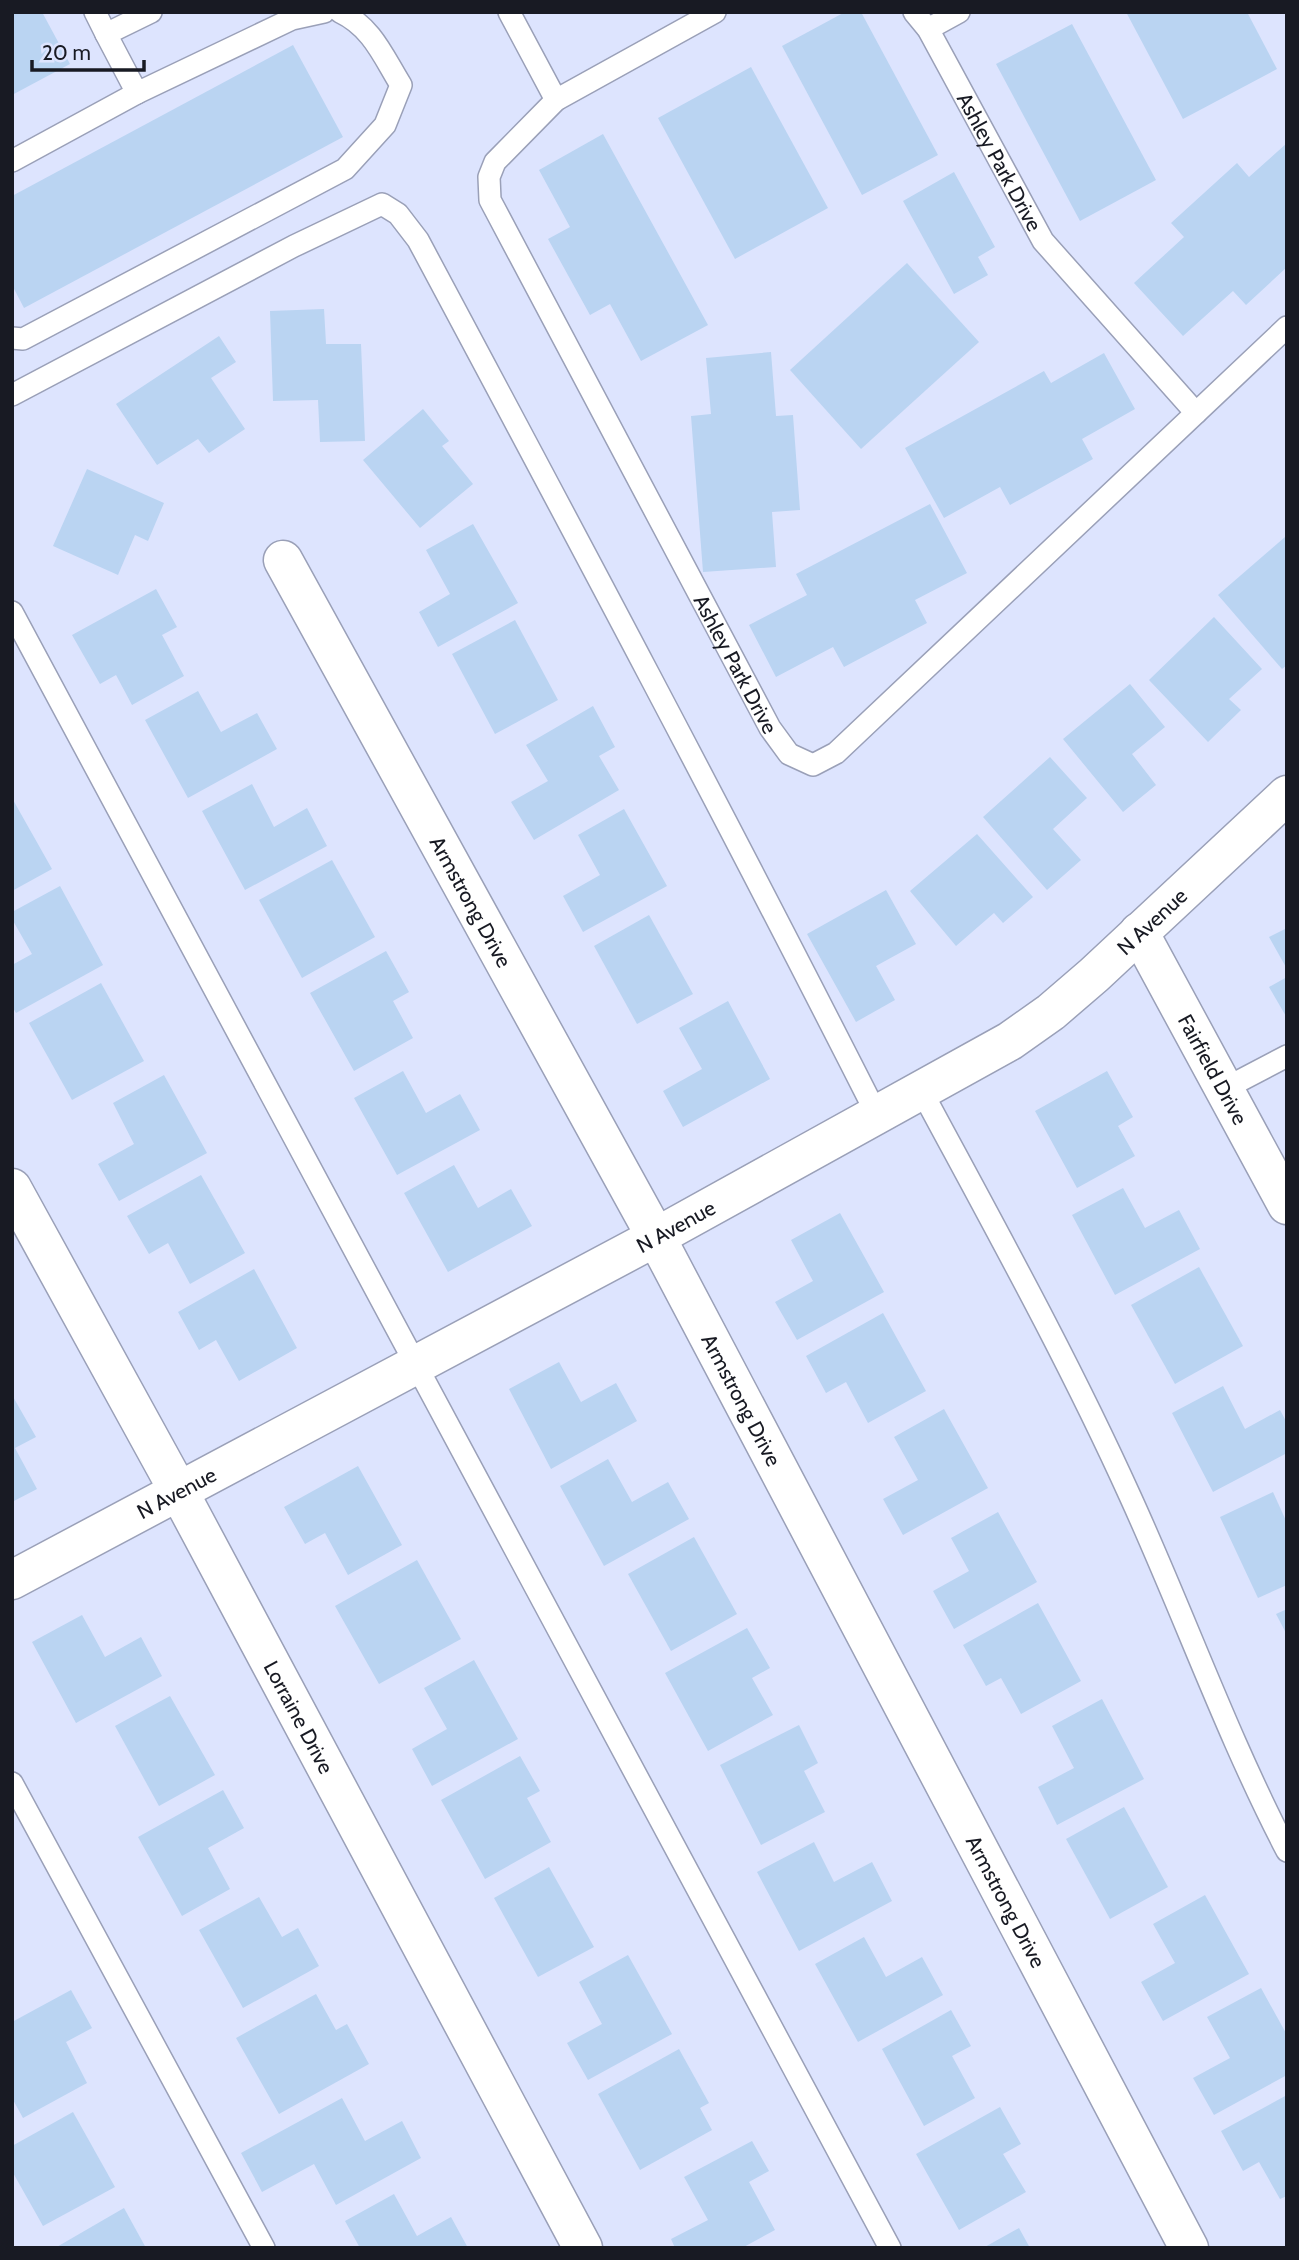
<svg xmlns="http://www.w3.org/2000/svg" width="1299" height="2260" viewBox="0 0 1299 2260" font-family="Cabin,sans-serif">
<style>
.building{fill:#bad4f2}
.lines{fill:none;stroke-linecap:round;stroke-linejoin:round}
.service-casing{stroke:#9aa0b8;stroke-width:24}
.minor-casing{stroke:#9aa0b8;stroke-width:41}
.service{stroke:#fff;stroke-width:21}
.minor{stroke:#fff;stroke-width:38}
.labels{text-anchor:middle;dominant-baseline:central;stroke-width:5;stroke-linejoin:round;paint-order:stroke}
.street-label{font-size:21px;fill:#181a23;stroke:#dde4fe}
</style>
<rect width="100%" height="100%" fill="#dde4fe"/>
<g class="building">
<path d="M12 12H42L70 64 12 95Z"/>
<path d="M845 12H861L938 155 862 195 782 46Z"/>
<path d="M1126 12H1247L1277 69 1183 119Z"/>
<path d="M1072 24 1156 180 1080 221 996 64Z"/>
<path d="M293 45 343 137 24 308 12 285V196Z"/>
<path d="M751 67 828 208 735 259 658 118Z"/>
<path d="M603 134 708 325 641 361 610 304 590 315 548 239 570 227 539 170Z"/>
<path d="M1287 143V267L1246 305 1233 291 1183 336 1134 283 1184 237 1171 223 1237 163 1249 177Z"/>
<path d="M954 172 995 247 978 257 988 275 954 294 903 201Z"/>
<path d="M907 263 979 342 861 449 790 370Z"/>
<path d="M324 309 326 344H361L365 441 320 442 318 400 273 401 270 311Z"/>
<path d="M219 336 236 362 211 378 245 429 209 453 198 439 157 465 116 404Z"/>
<path d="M771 352 776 416 793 415 800 510 772 512 776 567 703 572 691 416 711 414 706 358Z"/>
<path d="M1104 353 1135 409 1082 439 1093 459 1010 505 1000 487 944 518 905 448 1044 371 1051 383Z"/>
<path d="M423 409 449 441 442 446 473 484 420 528 363 460Z"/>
<path d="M87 469 164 503 148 541 135 535 118 575 53 546Z"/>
<path d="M930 504 967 573 915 600 927 623 844 667 833 647 776 677 749 625 807 595 796 574Z"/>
<path d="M473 524 518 603 438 647 419 612 450 594 426 550Z"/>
<path d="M1285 537 1287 665 1282 669 1218 595Z"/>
<path d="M156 589 177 627 162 635 184 676 132 705 116 675 100 684 72 635Z"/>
<path d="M1214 617 1262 669 1229 699 1241 710 1208 742 1149 680Z"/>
<path d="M515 620 558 700 495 734 452 654Z"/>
<path d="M1130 684 1165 727 1132 754 1156 785 1123 812 1063 739Z"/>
<path d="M198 691 221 732 257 713 277 749 188 798 145 720Z"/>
<path d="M593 706 615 747 599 756 619 790 534 840 511 802 548 781 526 745Z"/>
<path d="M1050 757 1087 798 1053 829 1081 860 1047 890 983 817Z"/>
<path d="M252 784 274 827 307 808 327 846 245 890 202 811Z"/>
<path d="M12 798 52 869 12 891Z"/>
<path d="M624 809 667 886 583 932 563 896 600 875 578 835Z"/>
<path d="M977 834 1033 897 1003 923 994 913 956 946 910 891Z"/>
<path d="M332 860 375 937 302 978 259 900Z"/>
<path d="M60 886 103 965 16 1013 12 1006V965L32 954 12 919V912Z"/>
<path d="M886 890 916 944 876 966 895 1000 856 1022 807 934Z"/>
<path d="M649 915 693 994 637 1024 594 946Z"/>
<path d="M1287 928V969L1269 937Z"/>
<path d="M386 951 409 992 393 1001 413 1038 354 1071 310 993Z"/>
<path d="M1287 977V1018L1269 987Z"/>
<path d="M101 983 144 1061 72 1100 29 1023Z"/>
<path d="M728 1001 770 1079 683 1127 663 1091 702 1069 679 1028Z"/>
<path d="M403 1071 426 1113 460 1094 480 1130 397 1175 354 1098Z"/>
<path d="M1107 1071 1133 1117 1118 1126 1135 1156 1077 1188 1035 1111Z"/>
<path d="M164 1075 207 1153 119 1201 98 1164 134 1144 113 1103Z"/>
<path d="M454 1165 478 1208 511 1189 532 1226 448 1272 404 1193Z"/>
<path d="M201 1175 245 1253 190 1284 168 1243 149 1254 127 1216Z"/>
<path d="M1123 1188 1145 1228 1179 1210 1200 1249 1115 1295 1072 1215Z"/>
<path d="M840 1213 884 1292 797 1340 775 1302 813 1281 791 1240Z"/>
<path d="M1199 1267 1243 1346 1175 1384 1131 1305Z"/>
<path d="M254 1269 297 1348 239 1381 216 1340 199 1350 178 1312Z"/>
<path d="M883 1313 926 1391 868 1423 846 1382 826 1393 806 1356Z"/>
<path d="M559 1362 581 1402 616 1383 637 1421 551 1469 509 1389Z"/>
<path d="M1223 1386 1245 1429 1280 1410 1287 1423V1453L1213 1492 1172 1413Z"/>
<path d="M12 1395 36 1437 15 1448 37 1489 12 1502Z"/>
<path d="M944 1409 988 1488 903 1535 883 1499 918 1480 894 1437Z"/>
<path d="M608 1459 632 1502 668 1482 689 1519 604 1566 560 1486Z"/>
<path d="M358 1466 402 1545 348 1575 325 1533 305 1544 284 1507Z"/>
<path d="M1273 1492 1287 1523V1585L1258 1598 1220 1517Z"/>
<path d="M998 1512 1037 1582 954 1629 933 1591 969 1571 951 1538Z"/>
<path d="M694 1537 737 1614 671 1651 628 1574Z"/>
<path d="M417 1560 461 1639 379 1684 335 1606Z"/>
<path d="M1038 1603 1081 1681 1021 1714 1001 1678 986 1686 963 1645Z"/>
<path d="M1287 1609V1635L1276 1614Z"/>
<path d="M82 1615 105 1657 141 1637 162 1676 76 1723 32 1642Z"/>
<path d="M747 1628 770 1668 752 1678 773 1715 708 1751 665 1673Z"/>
<path d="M474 1660 518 1739 432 1786 412 1749 447 1729 424 1688Z"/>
<path d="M170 1696 215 1775 159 1806 115 1726Z"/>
<path d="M1102 1699 1144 1779 1057 1825 1038 1787 1074 1768 1052 1726Z"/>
<path d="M799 1725 818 1763 804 1771 825 1812 761 1845 720 1765Z"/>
<path d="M520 1756 540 1791 527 1798 551 1842 485 1879 441 1800Z"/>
<path d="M223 1790 244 1828 208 1848 230 1889 182 1916 138 1837Z"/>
<path d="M1124 1807 1168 1887 1110 1919 1066 1839Z"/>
<path d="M814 1842 834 1882 872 1862 892 1901 799 1951 757 1872Z"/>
<path d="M549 1867 594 1947 538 1977 494 1898Z"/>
<path d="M1205 1895 1249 1974 1163 2021 1141 1982 1175 1963 1153 1924Z"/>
<path d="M259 1897 282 1937 298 1928 319 1966 243 2008 199 1930Z"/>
<path d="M864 1937 886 1977 922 1957 943 1995 858 2042 815 1964Z"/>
<path d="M628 1955 672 2034 588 2080 567 2043 602 2024 579 1982Z"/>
<path d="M1261 1988 1287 2035V2075L1214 2115 1193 2078 1230 2058 1207 2017Z"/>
<path d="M71 1990 92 2028 66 2042 87 2083 23 2118 12 2098V2022Z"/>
<path d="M316 1994 336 2030 347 2024 369 2064 279 2114 236 2038Z"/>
<path d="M951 2010 971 2046 952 2056 975 2098 924 2126 882 2049Z"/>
<path d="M679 2049 709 2103 700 2108 712 2130 640 2170 598 2094Z"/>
<path d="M1287 2095V2196L1280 2199 1259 2162 1243 2171 1221 2131Z"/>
<path d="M342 2098 365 2141 402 2121 421 2158 336 2205 314 2164 262 2192 241 2153Z"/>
<path d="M1000 2107 1021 2144 1003 2154 1026 2192 959 2230 916 2154Z"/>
<path d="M73 2112 115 2187 43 2226 12 2171V2146Z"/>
<path d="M752 2141 769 2171 749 2182 775 2230 742 2248H675L671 2239 708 2220 684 2177Z"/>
<path d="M394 2194 417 2236 451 2217 468 2248H360L345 2221Z"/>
<path d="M124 2208 146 2248H55Z"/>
<path d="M1019 2228 1030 2248H983Z"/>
</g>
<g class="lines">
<defs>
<g id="service">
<path d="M95 12 106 34"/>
<path d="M151 12 106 34 137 93 292 19 324 12"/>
<path d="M509 12 556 100"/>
<path id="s1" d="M715 12 556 100 495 162 489 177 490 200 770 728 789 754 813 765 836 753 1287 327"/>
<path id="s2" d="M914 12 928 29 1043 241 1196 413"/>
<path d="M928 29 959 12"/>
<path d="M12 161 137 93"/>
<path d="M12 338 23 339 345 169 385 125 401 85C383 56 372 27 340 12"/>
<path d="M12 395 294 246 382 204 398 214 418 240C573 530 728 821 877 1115"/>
<path d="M12 612 890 2248"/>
<path d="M1224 1089 1287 1056"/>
<path d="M921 1090C993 1224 1067 1357 1130 1496 1184 1614 1227 1736 1287 1851"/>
<path d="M12 1783 264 2248"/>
</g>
<g id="minor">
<path id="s3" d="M283 560 656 1237 1189 2248"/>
<path id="s4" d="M1139 932 1287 1205"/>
<path id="s5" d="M12 1188 178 1490 583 2248"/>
<path id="s6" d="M12 1580 656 1237 1010 1041 1051 1012 1094 975 1287 795"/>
</g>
</defs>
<use href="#service" class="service-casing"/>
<use href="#minor" class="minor-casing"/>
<use href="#service" class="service"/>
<use href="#minor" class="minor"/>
</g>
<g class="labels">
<g class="street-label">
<text stroke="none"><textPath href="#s2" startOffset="173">Ashley Park Drive</textPath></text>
<text stroke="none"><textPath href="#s1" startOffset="833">Ashley Park Drive</textPath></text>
<text stroke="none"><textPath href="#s3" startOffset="390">Armstrong Drive</textPath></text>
<text stroke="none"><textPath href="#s6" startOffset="1320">N Avenue</textPath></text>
<text stroke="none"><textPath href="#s4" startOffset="156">Fairfield Drive</textPath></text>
<text stroke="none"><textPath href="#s6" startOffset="752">N Avenue</textPath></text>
<text stroke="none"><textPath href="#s3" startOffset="957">Armstrong Drive</textPath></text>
<text stroke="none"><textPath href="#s6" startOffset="186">N Avenue</textPath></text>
<text stroke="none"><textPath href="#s5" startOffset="602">Lorraine Drive</textPath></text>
<text stroke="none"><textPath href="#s3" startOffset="1524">Armstrong Drive</textPath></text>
</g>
</g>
<rect width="1299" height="2260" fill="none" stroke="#181a23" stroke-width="28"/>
<path d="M32 60v10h112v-10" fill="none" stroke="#181a23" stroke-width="3.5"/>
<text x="42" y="60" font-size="21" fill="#181a23" stroke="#dde4fe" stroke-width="5" paint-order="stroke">20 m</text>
</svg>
